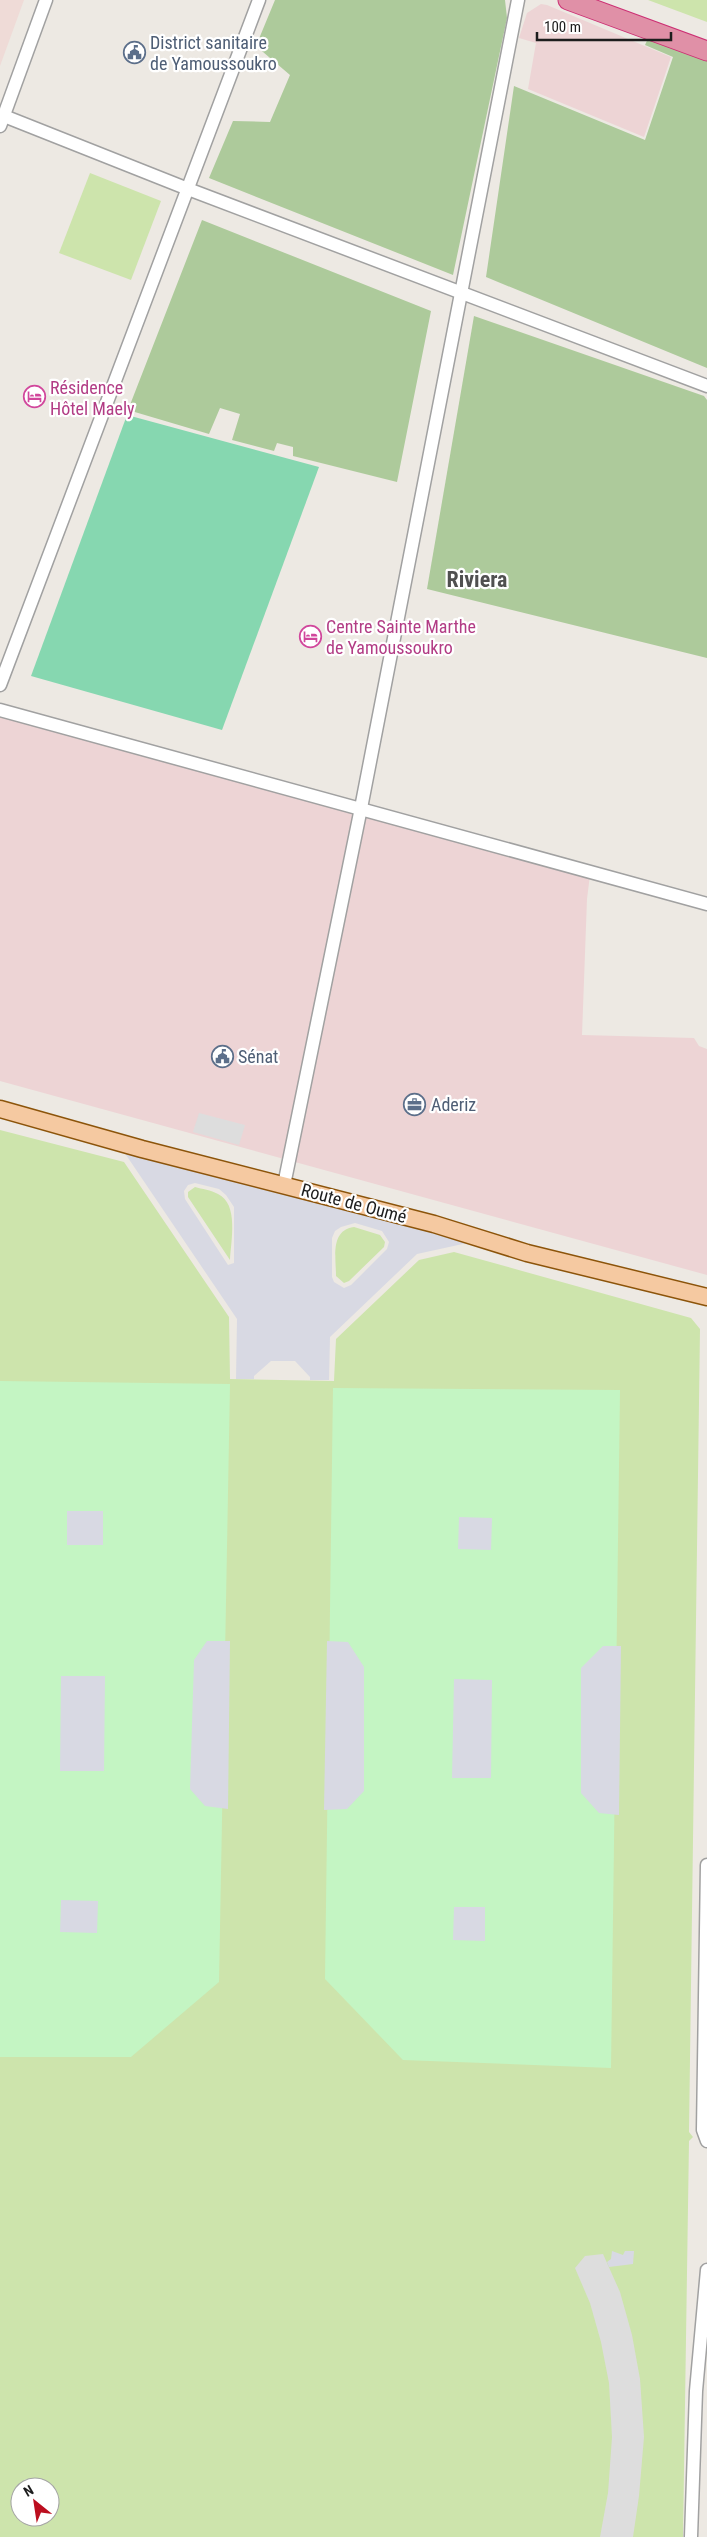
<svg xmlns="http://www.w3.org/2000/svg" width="707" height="2537" viewBox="0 0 707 2537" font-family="'Roboto Condensed',sans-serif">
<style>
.commercial{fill:#edd4d5}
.military{fill:#efdbd7}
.grass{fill:#cde4ac;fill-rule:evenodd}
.forest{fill:#adca9b}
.park{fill:#c4f5c3}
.pitch{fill:#86d7b0}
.parking{fill:#ddd}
.plaza{fill:#d8d9e3;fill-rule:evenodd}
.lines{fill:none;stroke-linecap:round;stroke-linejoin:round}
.minor-casing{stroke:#a1a1a1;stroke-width:15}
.major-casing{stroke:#8c540a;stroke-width:19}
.highway-casing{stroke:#cc3074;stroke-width:21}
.minor{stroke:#fff;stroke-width:12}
.major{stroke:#f5c9a1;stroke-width:16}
.highway{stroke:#e090a7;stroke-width:19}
.labels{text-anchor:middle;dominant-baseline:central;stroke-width:4.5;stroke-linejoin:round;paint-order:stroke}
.service-label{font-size:18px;fill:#4e5e75;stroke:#fff;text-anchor:start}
.hotel-label{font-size:18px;fill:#b23c85;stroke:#fff;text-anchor:start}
.street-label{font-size:18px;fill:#1d1d1d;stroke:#fff}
.district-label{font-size:22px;font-weight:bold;fill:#505050;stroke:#fff}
</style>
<rect width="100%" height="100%" fill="#ede9e3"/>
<g class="commercial">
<path d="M541 4 547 5 671 57 644 137 528 89 536 43 519 38 527 13Z"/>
<path d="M0 712 590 875 587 899 582 1035 694 1038 699 1046 707 1049V1275L0 1081Z"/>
</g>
<path class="military" d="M0 0H24L0 66Z"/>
<g class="grass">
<path d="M648 0H707V22Z"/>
<path d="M90 173 161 201 131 280 59 253Z"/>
<path d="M0 1130 124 1162 229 1317 230 1379 334 1381 336 1339 419 1260 454 1252 691 1318 700 1329 689 2132 693 2137 689 2141 683 2537H0ZM20 2487H50V2517H20Z"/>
<path d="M195 1187C202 1189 211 1190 218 1194 239 1204 231 1241 230 1260L188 1197V1192Z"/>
<path d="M354 1227 380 1235 385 1242 384 1247 349 1281 344 1283 336 1276C336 1258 330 1230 354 1227Z"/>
</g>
<g class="forest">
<path d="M275 0H505L507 18 453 275 209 178 233 121 270 122 290 75 256 46Z"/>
<path d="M651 32 707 52V368L486 277 514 86 645 140 673 57 645 45Z"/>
<path d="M202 220 431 311 397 482 293 456V447L277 443 274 451 232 440 240 414 220 408 209 434 128 410Z"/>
<path d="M474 316 704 396 707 400V658L427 589Z"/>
</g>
<g class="park">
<path d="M0 1381 230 1384 219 1982 131 2057H0Z"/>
<path d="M333 1388 620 1390 611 2068 403 2060 325 1979Z"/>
</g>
<path class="pitch" d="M127 415 319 467 222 730 31 676Z"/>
<g class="parking">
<path d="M199 1113 245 1125 239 1145 193 1132Z"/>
<path d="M603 2254 620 2292 632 2335 640 2379 644 2437 639 2496 633 2537H600L608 2493 612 2437 609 2383 601 2342 590 2303 575 2268 585 2256Z"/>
</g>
<g class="plaza">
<path d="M120 1146 481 1240 417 1254 330 1337 329 1380H310V1377L295 1361H271L254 1376V1379H236L237 1319ZM195 1183 219 1189 226 1195 234 1207V1263L228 1265 185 1199 184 1191 188 1185ZM355 1223 382 1231 389 1242 387 1249 351 1285 344 1288 334 1282 332 1277V1238L335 1231 341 1227Z"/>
<rect x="67" y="1511" width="36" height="34"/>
<path d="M459 1517 492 1518 491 1550 458 1549Z"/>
<path d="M207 1641H230L228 1809 205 1806 190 1789 194 1660Z"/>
<path d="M327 1641 348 1642 364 1667V1791L347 1809 324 1810Z"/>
<path d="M603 1646H621L619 1815 599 1813 581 1793V1668Z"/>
<path d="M61 1676H105L104 1771H60Z"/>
<path d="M454 1679 492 1680 491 1778H452Z"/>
<path d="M61 1900 98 1901 97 1933 60 1932Z"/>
<path d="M454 1907H485V1941L453 1940Z"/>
<path d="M612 2251 623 2255 625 2251H634L633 2264 609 2267 607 2262 611 2259Z"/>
</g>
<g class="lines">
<defs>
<g id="minor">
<path d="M4 116 188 189 707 386"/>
<path d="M0 126 46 0"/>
<path d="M0 685 259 0"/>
<path d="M0 710 707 904"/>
<path d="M284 1185 361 808 518 0"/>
<path d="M707 1865 703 2130 707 2141"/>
<path d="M691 2537 696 2391 707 2270"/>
</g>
<path id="major" d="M0 1109 142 1149 434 1224 527 1253 707 1297"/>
<path id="highway" d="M568 0 707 51"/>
</defs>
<use href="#minor" class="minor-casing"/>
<use href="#major" class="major-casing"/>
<use href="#highway" class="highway-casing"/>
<use href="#minor" class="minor"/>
<use href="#major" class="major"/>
<use href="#highway" class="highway"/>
</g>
<defs>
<symbol id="civic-ring" viewBox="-11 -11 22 22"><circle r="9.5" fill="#fff" stroke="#5c6f8a" stroke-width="1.5"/><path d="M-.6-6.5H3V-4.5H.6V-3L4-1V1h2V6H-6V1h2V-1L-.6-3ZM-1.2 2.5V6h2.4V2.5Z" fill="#5c6f8a"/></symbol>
<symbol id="hotel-ring" viewBox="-11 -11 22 22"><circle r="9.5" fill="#fff" stroke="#d1479c" stroke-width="1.5"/><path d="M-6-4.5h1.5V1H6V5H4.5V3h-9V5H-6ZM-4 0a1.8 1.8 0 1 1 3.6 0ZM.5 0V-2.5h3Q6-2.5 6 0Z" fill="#d1479c"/></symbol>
<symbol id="office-ring" viewBox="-11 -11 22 22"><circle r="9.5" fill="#fff" stroke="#5c6f8a" stroke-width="1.5"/><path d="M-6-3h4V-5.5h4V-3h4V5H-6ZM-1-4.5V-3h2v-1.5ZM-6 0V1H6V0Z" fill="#5c6f8a"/></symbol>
</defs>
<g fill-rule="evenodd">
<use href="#civic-ring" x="122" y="40" width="25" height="25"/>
<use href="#hotel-ring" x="22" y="384" width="25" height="25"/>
<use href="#hotel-ring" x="298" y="624" width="25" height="25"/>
<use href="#civic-ring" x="210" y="1044" width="25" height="25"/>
<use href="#office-ring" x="402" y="1092" width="25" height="25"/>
</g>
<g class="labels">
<g class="service-label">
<text x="150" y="42">District sanitaire<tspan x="150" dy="21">de Yamoussoukro</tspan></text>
<text x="238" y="1056">Sénat</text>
<text x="431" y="1104">Aderiz</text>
</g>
<g class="hotel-label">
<text x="50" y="387">Résidence<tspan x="50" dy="21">Hôtel Maely</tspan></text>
<text x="326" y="626">Centre Sainte Marthe<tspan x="326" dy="21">de Yamoussoukro</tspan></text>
</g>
<g class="street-label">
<text transform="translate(354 1203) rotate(15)">Route de Oumé</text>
</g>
<g class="district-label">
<text x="477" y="579">Riviera</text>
</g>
</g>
<g transform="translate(35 2502) rotate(330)"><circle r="24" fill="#ffffff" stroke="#a5a5a5"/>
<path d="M0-4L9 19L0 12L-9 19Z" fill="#bc0e1f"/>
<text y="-8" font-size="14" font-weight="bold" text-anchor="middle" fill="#1d1d1d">N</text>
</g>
<path d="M537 32v8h134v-8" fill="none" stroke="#1d1d1d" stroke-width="2.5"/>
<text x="544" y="32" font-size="15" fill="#1d1d1d" stroke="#ffffff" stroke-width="4" paint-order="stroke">100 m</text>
</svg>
